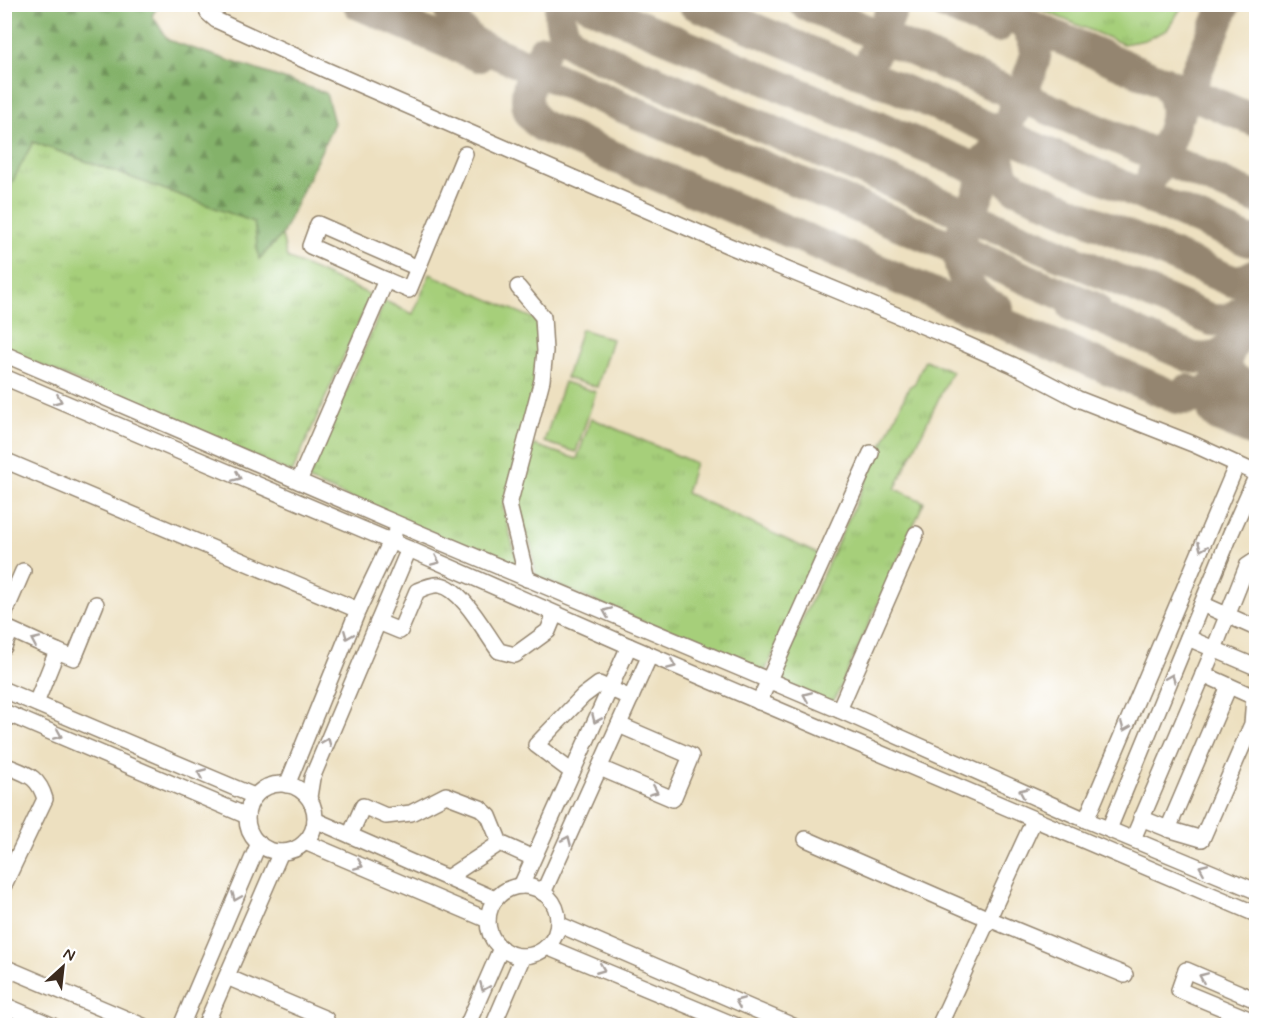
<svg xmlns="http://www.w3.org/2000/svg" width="1261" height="1030" viewBox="0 0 1261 1030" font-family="Mynerve,sans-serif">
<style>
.grass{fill:url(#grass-tufts);stroke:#707c4c;stroke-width:1.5}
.forest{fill:url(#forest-firs);stroke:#606e44;stroke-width:1.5}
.pitch{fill:#a6cf7a;stroke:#707c4c;stroke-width:1.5}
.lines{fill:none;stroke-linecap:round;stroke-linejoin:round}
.taxiway{stroke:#94856f;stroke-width:32}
.minor-casing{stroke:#94856f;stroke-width:18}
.minor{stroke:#fff;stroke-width:15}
.oneway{stroke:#a79f9a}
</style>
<defs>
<pattern id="grass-tufts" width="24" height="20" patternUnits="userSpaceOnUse" patternTransform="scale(1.5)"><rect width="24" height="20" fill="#a6cf7a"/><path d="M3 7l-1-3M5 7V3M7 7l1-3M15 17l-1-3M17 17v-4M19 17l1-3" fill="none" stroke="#90b269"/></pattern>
<pattern id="forest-firs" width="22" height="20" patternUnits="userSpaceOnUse" patternTransform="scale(1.5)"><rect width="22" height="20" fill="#84b26a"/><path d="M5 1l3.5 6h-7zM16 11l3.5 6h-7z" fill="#6d9157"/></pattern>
</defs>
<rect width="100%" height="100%" fill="#fff"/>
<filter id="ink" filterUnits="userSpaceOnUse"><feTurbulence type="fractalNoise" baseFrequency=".0167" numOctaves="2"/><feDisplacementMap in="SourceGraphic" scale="12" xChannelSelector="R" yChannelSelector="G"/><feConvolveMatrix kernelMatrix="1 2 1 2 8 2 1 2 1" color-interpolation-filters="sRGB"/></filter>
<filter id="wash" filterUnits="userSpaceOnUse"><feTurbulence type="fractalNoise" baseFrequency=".008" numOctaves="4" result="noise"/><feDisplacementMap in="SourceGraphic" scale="24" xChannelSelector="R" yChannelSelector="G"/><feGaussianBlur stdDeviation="1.35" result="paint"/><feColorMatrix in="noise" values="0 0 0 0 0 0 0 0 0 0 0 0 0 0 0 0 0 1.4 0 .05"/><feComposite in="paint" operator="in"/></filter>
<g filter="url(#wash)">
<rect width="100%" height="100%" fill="#ede0c0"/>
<g class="grass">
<path d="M1030 5H1183L1167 30 1145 40 1123 44Z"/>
<path d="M33 142 255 222 259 259 282 235 287 258 371 295 292 473 5 350 4 196Z"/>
<path d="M430 274 537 320 539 353 536 384 503 508 520 571 308 480 385 301 413 314Z"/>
<path d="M925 360 952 371 895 489 924 502 835 699 829 703 775 679 909 387 915 383Z"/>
<path d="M591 418 695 463 686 493 818 554 764 674 536 576 531 545 520 523 514 504 534 445 577 459Z"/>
</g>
<path class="forest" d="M5 4 159 5 152 15 168 40 326 93 334 123 282 235 259 259 254 222 33 142 5 196Z"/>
<g class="pitch">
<path d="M581 329 612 339 597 387 566 378Z"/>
<path d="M564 382 596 392 576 452 544 442Z"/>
</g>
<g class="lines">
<g class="taxiway">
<path d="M359 4 479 56"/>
<path d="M447 4 455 24 475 44 1095 308"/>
<path d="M588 4 970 166 981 164 997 151 1004 178 1016 188 1232 281 1246 279 1256 274"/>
<path d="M694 4 893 86 1237 236 1249 241H1256"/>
<path d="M805 4 1256 198"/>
<path d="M945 4 997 27"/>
<path d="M979 4 1256 121"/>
<path d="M560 12C560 28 565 40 579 48L1212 320C1229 322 1239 315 1251 303"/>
<path d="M544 50C533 74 513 105 542 126L1177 398C1194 401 1205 396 1216 383L1256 290"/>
<path d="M873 56 894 4"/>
<path d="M1180 111 1225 4"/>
<path d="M1012 114C1018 105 1022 93 1026 83 1036 57 1042 48 1024 24"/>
<path d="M1153 174C1166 144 1191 110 1163 81"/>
<path d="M961 235 998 148"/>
<path d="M959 240C956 272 968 296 998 309"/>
<path d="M1073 306 1191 357C1209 361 1220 357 1233 344"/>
<path d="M1225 362C1227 380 1242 383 1256 389"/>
<path d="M1187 390 1239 412"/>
<path d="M1214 412 1218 416 1256 432"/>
</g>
</g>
</g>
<g filter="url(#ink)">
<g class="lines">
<defs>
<g id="minor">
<path d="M206 4 208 13 216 20 326 70 727 245 952 338 1013 365 1078 399 1193 444 1256 473"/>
<path d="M386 280 409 290 465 154"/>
<path d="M518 287 543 317 545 351 542 380 509 505 527 579"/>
<path d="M4 354 400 525 839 710 1086 820 1256 891"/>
<path d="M4 377 409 549 629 646 1256 914"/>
<path d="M4 460 358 610"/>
<path d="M299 481 386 280 310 246 318 224 418 268"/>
<path d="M1202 604 1256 628"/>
<path d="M4 615 23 571"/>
<path d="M378 622 400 631 417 591C424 588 432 584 440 585 462 588 486 634 499 651L515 655 548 631 555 614"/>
<path d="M1188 638 1256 667"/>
<path d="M4 647 11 630 57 651 36 703"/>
<path d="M57 651 74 658 96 604"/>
<path d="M4 690 254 796"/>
<path d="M759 702 871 453"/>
<path d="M839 710 916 534"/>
<path d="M4 712 247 816"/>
<path d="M4 765C26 774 38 775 45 799L4 885"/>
<path d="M600 768 673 799 691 756 619 725"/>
<path d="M572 772 536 745 583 696 599 684 631 698"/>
<circle cx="281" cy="818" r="34"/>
<path d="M287 785 358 610 394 535"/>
<path d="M309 797 312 778 409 549"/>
<path d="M1141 818 1168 829 1229 686"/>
<path d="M315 820 495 899"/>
<path d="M1086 820 1237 464"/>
<path d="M1109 829 1231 533 1256 477"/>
<path d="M1168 829 1202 839 1252 724 1254 697 1203 674"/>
<path d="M350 835 363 806 386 816 411 813 446 795 480 808 489 816 500 843 533 858"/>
<path d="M806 839 989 919 1125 975"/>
<path d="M1133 839 1214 649 1247 566 1256 560"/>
<path d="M305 842 488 920"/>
<path d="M447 878 500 843"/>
<path d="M521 886 629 646"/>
<circle cx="523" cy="921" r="35"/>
<path d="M543 893 650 655"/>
<path d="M558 924 793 1026"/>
<path d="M547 947 737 1026"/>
<path d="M4 967 143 1026"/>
<path d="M227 977 326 1019"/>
<path d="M1256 1000 1186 970 1179 990 1256 1022"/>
<path d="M4 1005 53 1026"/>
<path d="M181 1026 259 843"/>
<path d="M205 1026 281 852"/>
<path d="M467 1026 501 948"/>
<path d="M493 1026 523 956"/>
<path d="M939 1026 1034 820"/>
</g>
</defs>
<use href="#minor" class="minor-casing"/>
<use href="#minor" class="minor"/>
</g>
<defs><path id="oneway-chevron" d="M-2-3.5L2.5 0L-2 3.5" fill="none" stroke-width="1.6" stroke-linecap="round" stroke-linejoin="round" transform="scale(1.5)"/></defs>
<g class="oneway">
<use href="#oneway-chevron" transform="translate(58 400) rotate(23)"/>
<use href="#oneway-chevron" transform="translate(237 477) rotate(23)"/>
<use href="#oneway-chevron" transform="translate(1202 547) rotate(113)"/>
<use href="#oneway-chevron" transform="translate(436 561) rotate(24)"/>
<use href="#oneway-chevron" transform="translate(607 612) rotate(-157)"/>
<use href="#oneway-chevron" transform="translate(348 635) rotate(112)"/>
<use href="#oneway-chevron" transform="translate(35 641) rotate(-156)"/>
<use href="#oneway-chevron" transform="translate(672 665) rotate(23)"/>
<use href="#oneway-chevron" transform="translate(1171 678) rotate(-68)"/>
<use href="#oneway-chevron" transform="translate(807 696) rotate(-157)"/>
<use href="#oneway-chevron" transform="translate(596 719) rotate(114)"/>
<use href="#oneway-chevron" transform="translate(1125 727) rotate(113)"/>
<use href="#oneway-chevron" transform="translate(58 735) rotate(23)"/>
<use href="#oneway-chevron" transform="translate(327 742) rotate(-67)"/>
<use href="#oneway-chevron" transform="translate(201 773) rotate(-157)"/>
<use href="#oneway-chevron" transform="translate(654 791) rotate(23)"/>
<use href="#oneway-chevron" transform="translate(1023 792) rotate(-156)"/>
<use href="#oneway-chevron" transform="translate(567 840) rotate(-66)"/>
<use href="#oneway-chevron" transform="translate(359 865) rotate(23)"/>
<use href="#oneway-chevron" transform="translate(1203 868) rotate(-157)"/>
<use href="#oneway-chevron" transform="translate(236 897) rotate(113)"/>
<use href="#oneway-chevron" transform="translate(601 969) rotate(22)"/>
<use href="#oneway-chevron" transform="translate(1203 977) rotate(-157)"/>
<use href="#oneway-chevron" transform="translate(484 987) rotate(113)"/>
<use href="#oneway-chevron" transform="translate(739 1002) rotate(-157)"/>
</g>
</g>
<rect width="1261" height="1030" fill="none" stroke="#fff" stroke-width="24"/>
<g transform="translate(63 967) rotate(27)" stroke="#ffffff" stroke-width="4.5" paint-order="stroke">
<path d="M0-4.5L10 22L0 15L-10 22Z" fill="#3b2a1e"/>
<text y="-9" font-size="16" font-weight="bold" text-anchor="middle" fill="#3b2a1e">N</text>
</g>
</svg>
